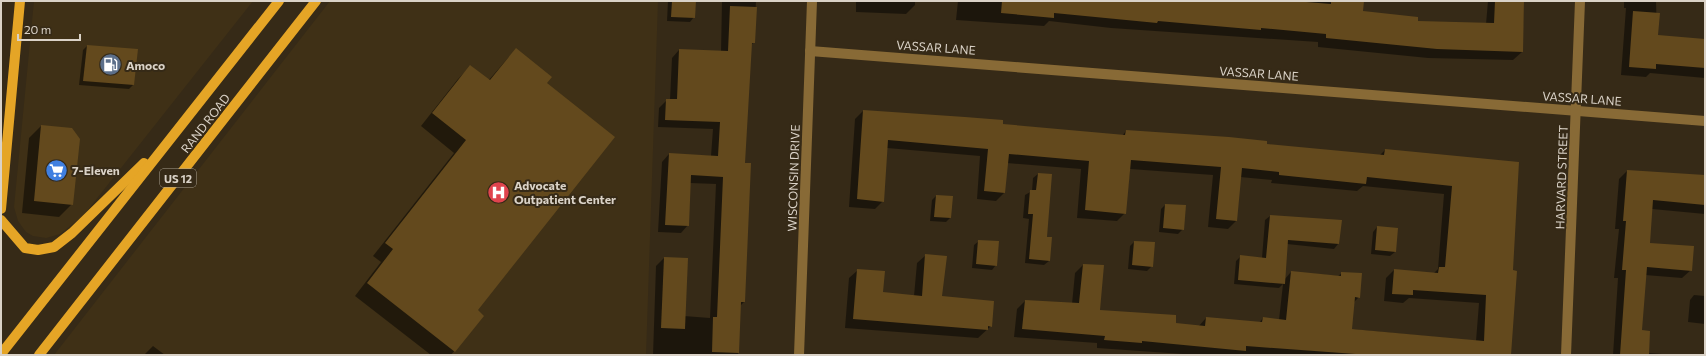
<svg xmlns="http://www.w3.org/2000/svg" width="1706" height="356" viewBox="0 0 1706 356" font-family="Commissioner,sans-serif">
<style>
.built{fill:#3f3016}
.shadow{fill:#0007}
.building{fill:#63491d}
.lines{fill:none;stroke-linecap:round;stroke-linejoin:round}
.minor{stroke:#886a36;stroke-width:10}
.major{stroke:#e5a526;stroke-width:10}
.labels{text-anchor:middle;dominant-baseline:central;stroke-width:4;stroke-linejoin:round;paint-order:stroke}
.shield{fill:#362a17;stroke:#a9a092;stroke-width:1}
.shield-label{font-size:11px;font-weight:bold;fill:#dad2c7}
.street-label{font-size:12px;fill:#dad2c7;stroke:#362a17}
.poi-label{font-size:12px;font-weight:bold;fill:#dad2c7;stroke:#362a17;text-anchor:start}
</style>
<rect width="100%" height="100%" fill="#362a17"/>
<g class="built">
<path d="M34 1H253L83 216 60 234 46 238 33 236 26 232 18 221 14 207Z"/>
<path d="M330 1H658L646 355H54Z"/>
</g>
<g class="shadow">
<path d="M668 1H695L694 17 690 22 667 21Z"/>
<path d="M722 1H756L754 42 750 46 744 164H750L744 302 740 306 738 355H653L656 266 664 258 684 316 710 318 716 184 690 183 688 225 681 233 658 232 662 162 669 154 711 156 713 129 658 127 659 108 667 100H670L672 58 679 50 721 52Z"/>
<path d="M856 1H915V5L906 14 856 12Z"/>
<path d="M958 1H1363L1362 12 1417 22 1486 24 1488 1H1524L1522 52 1513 60 1428 58 1318 47V42L1111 28 1049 21 1044 26 956 20Z"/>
<path d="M1624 1H1656L1657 36 1705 40V78L1650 73 1646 77 1621 75 1626 8H1624Z"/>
<path d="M87 46 133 85 129 89 79 85 83 50Z"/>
<path d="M516 49 546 84 477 311 483 316 451 355H431L355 296 381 262 373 256 454 153 421 126 458 79 471 66 488 81Z"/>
<path d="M863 111 1122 136 1126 131 1379 156 1385 150 1518 163 1512 271 1510 355H1197L1097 348V343L1014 337 1017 309 1025 301 1072 304 1075 273 1083 265 1099 311 1174 324 1198 327 1206 318 1259 323 1263 318 1279 320 1283 284 1279 288 1234 284 1236 261 1241 256 1262 258 1265 220 1270 216 1341 221 1338 244 1334 249 1287 244 1284 280 1291 272 1338 276 1342 273 1359 297 1353 303 1351 329 1476 341 1479 303 1409 298 1403 303 1384 301 1386 278 1394 270 1433 274 1438 269 1444 194 1363 186 1357 191 1271 183 1272 180 1240 177 1236 221 1228 229 1208 227 1213 175 1130 169 1125 213 1117 221 1077 218 1081 169 1007 163 1004 193 996 201 977 199 980 156 887 148 883 201 875 209 849 207 855 119Z"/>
<path d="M41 126 72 204 59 217 22 213 29 138Z"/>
<path d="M1627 171 1705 176V214L1652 209 1648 243 1691 270 1682 278 1645 275 1641 331 1648 353 1676 355H1613L1618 278H1614L1619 229H1615L1619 179Z"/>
<path d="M1038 174 1049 261 1044 265 1025 263 1029 219 1023 218 1025 195 1032 191 1033 178Z"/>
<path d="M936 196 950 218 946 222 930 221 932 200Z"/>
<path d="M1165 205 1183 229 1178 234 1159 232 1161 209Z"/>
<path d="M1377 227 1395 252 1390 256 1371 254 1373 232Z"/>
<path d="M979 241 996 265 992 270 972 268 974 245Z"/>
<path d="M1134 242 1152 266 1147 271 1128 269 1130 246Z"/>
<path d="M926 255 941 297 991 326 978 338 845 328 849 278 858 270 882 293 914 296 917 263Z"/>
<path d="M1694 295 1705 296V324L1688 322 1690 300Z"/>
<path d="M153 346 165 355H144Z"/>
</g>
<g class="building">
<path d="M672 1H696L695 18 671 17Z"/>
<path d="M1002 1H1294L1331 4V1H1364L1363 11 1418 17V21L1494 23 1495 1H1524L1523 52 1437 49 1326 38V34L1261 28V30L1158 21 1157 23 1054 13V11V18L1001 13Z"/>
<path d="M730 6 757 7 755 43H752L745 163H751L745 302H741L739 353 712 352 713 317H717L723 177 691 175 689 226 665 225 669 153 718 156 720 122 665 120 666 99H677L679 49 728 51Z"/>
<path d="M1633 11 1660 13 1658 35 1705 39V68L1656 64V69L1629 67Z"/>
<path d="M87 45 138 49 134 85 83 81Z"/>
<path d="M516 48 552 77 547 83 615 137 478 310 484 316 455 352 367 283 393 249 385 243 466 140 432 113 470 65 490 80Z"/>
<path d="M863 110 965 117 1003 120V124L1125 135 1126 130 1229 137 1267 141V144L1384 155 1385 149 1519 162 1513 270 1517 271 1511 355H1369L1246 346V351L1142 341V343L1104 340 1105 336 1022 329 1025 300 1079 303 1083 264 1104 265 1100 310 1176 315V323L1205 326 1206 317 1262 322 1263 317 1286 320 1291 271 1341 276V272L1362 273 1360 298 1355 297 1352 329 1484 341 1486 295 1413 290V295L1392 294 1394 269 1438 273 1439 267H1445L1452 186 1367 177 1366 184 1279 175V172L1242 168 1237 221 1216 219 1221 167 1131 160 1126 214 1085 210 1089 161 1009 154 1005 193 984 191 988 149 888 140 884 202 857 199Z"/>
<path d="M41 125 72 128 80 139 73 205 34 201Z"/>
<path d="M1627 170 1705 175V205L1653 200 1650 243 1694 246 1692 271 1647 267 1642 330 1650 331 1649 355H1620L1626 270H1622L1626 221H1623Z"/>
<path d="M1038 173 1052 174 1047 237H1052L1050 261 1029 259 1033 214H1028L1030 190H1036Z"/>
<path d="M936 195 953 196 951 218 934 217Z"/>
<path d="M1165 204 1186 205 1184 230 1163 228Z"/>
<path d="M1270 215 1342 220 1339 244 1288 240 1285 284 1238 280 1240 255 1266 258Z"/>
<path d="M1377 226 1398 228 1396 252 1375 250Z"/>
<path d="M978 240 999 241 997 266 976 264Z"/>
<path d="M1134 241 1155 242 1153 267 1132 265Z"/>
<path d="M925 254 947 256 942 296 994 301 992 327 988 326V330L853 319 857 269 885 271 883 292 922 296Z"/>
<path d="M664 257 688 258 685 329 661 328Z"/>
</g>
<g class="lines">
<g class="minor">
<path d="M810 51 1705 121"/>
<path d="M799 355 812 1"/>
<path d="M1566 355 1580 1"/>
</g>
<g class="major">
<path d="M1 209 20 1"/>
<path d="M1 220 25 248 38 250 54 247 72 233 144 163"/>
<path d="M1 354 279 1"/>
<path d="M39 355 316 1"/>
</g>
</g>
<defs>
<symbol id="fuel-disc" viewBox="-11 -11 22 22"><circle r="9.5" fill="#5c6f8a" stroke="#362a17"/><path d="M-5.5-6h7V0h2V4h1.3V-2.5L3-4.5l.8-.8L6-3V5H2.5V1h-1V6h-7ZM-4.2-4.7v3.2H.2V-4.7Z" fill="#fff"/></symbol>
<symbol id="supermarket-disc" viewBox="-11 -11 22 22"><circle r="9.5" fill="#3f7fe0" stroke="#362a17"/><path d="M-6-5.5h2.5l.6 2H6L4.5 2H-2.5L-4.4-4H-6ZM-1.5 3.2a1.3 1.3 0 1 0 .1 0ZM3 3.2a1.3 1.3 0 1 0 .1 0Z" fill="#fff"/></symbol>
<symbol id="hospital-disc" viewBox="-11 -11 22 22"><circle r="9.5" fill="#e0444e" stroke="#362a17"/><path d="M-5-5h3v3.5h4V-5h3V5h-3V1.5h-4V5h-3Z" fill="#fff"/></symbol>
</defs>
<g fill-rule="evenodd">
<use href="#fuel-disc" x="98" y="52" width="25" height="25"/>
<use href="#supermarket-disc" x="44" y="158" width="25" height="25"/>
<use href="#hospital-disc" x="486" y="180" width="25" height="25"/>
</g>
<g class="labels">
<rect class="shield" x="160" y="169" width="36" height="18" rx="3"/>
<g class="shield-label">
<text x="178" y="178">US 12</text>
</g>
<g class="street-label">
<text transform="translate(936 47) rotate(4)">VASSAR LANE</text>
<text transform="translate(1259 73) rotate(4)">VASSAR LANE</text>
<text transform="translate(1582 98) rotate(4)">VASSAR LANE</text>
<text transform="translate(205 123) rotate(-52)">RAND ROAD</text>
<text transform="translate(1561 177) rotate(-88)">HARVARD STREET</text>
<text transform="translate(793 178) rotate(-88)">WISCONSIN DRIVE</text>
</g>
<g class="poi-label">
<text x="126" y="65">Amoco</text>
<text x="72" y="170">7-Eleven</text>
<text x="514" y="185">Advocate<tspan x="514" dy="14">Outpatient Center</tspan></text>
</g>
</g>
<rect width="1706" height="356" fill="none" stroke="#dad2c7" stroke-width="4"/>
<path d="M18 34v6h62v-6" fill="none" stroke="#dad2c7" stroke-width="2"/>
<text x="24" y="34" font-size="12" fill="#dad2c7" stroke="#362a17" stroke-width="3" paint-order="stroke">20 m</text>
</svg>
